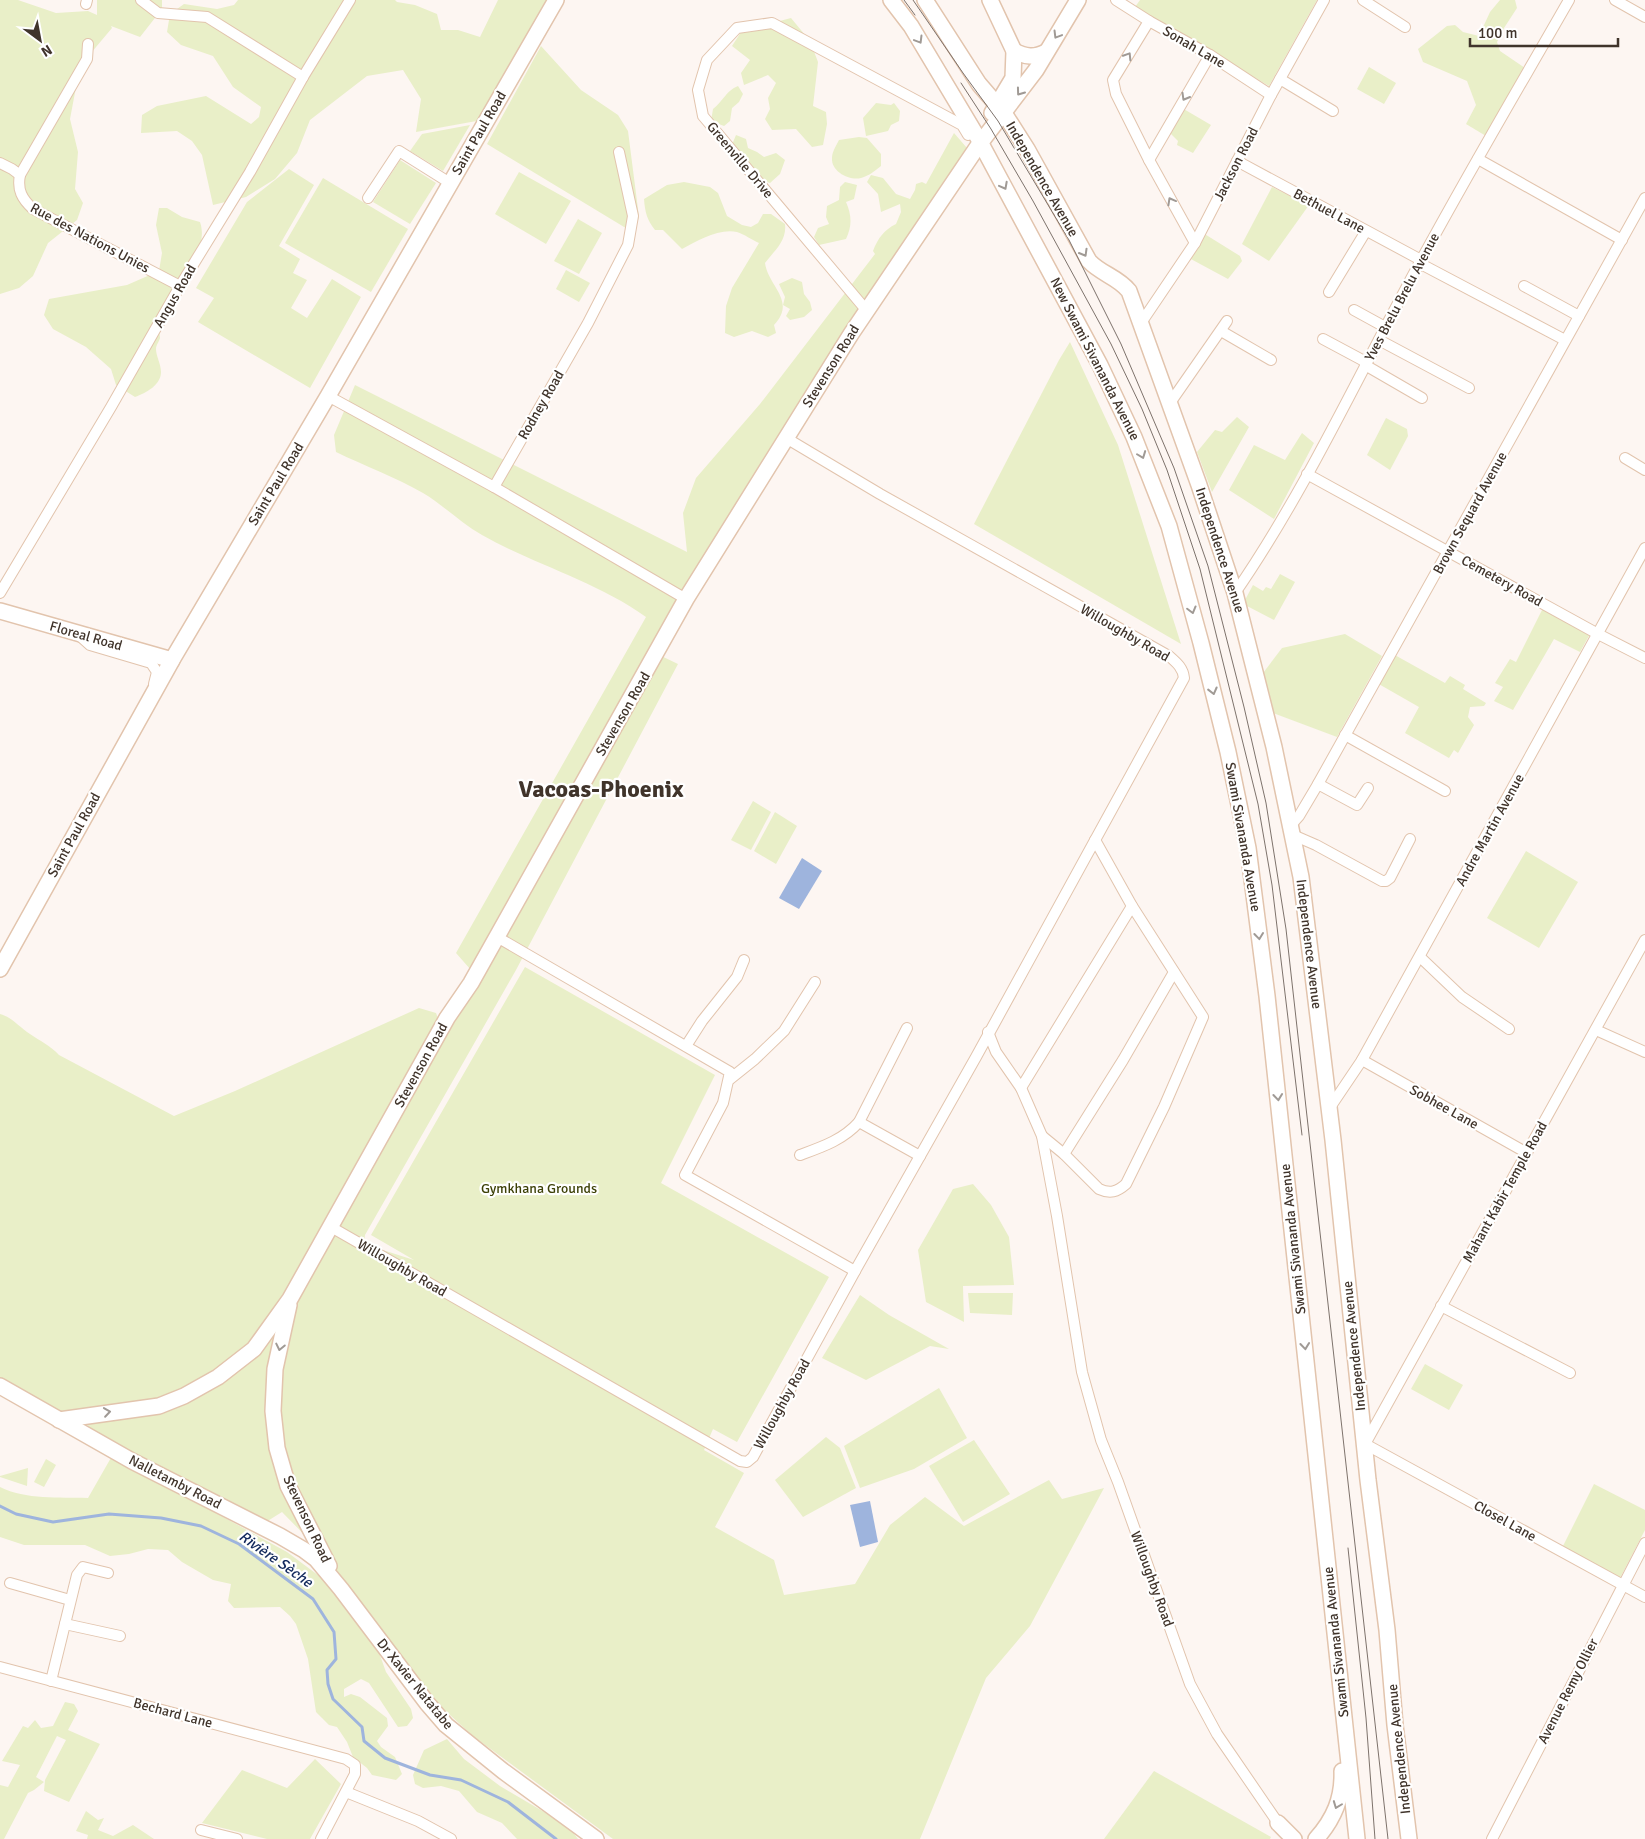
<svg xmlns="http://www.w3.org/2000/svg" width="1645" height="1839" viewBox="0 0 1645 1839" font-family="Signika,sans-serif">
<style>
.green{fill:#e9efc8}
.water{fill:#9eb4dd}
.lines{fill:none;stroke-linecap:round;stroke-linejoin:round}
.stream{stroke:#9eb4dd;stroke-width:3}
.street-casing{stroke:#e2c4ad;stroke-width:12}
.secondary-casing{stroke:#e2c4ad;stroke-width:18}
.street{stroke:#fff;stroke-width:10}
.secondary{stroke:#fff;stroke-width:15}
.tram{stroke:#7d726b;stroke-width:1}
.oneway{stroke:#a09a95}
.labels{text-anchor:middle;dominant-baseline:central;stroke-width:4.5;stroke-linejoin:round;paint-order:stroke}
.street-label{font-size:14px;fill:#40342b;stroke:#fff}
.park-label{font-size:14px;fill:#3c4006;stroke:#fff}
.water-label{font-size:15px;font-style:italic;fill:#12295c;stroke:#fff}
.town-label{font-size:24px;font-weight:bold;fill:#40342b;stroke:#fff}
</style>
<rect width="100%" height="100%" fill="#fdf6f2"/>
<g class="green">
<path d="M0 0H18L56 13 88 11 97 15V0H162V9L140 37 111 26 112 28 80 66 70 119 78 152 75 189 83 203 77 220 48 243 33 276 19 288 0 294Z"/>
<path d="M238 0H395L397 2 415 5 437 14 441 30H458L480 37 498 0H548L482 120 416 132 421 99 403 70 367 76 310 120 297 153 275 179 246 197 213 205 202 155 192 141 177 131 141 133 142 115 157 106 206 96 251 124 259 117 261 107 233 87 213 56 181 45 167 32 170 14 184 4 217 9 234 5Z"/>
<path d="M1140 0H1317L1269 86 1135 7Z"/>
<path d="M1500 0H1515L1517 8 1504 28 1497 42 1500 51 1525 68 1486 136 1466 124 1476 105 1467 81 1423 62 1418 49 1447 26 1455 25 1463 32 1479 36 1490 12Z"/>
<path d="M791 18 810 41 818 62 813 106 826 112 827 124 823 145 812 147 796 129 772 130 765 119 770 109 768 98 776 83 768 75 744 85 741 73 750 60 732 46 743 29 761 26Z"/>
<path d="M541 46 581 90 618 115 628 131 639 217 634 233 487 144Z"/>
<path d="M1369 67 1396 83 1384 104 1357 89Z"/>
<path d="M738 86 743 94 739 102 732 108 730 121 724 126 711 121 713 109C723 101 726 91 738 86Z"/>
<path d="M876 103 891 105 894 103 900 111 899 121 891 125 888 131 866 136 863 118Z"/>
<path d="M1182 108 1211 125 1193 153 1177 145 1178 141 1170 133Z"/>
<path d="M470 125 443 171 410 151 422 134Z"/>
<path d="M954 133 967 148 655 653 678 664 516 970 365 1235 364 1244 414 1260 371 1235 525 967 715 1075 661 1183 829 1277 737 1442 713 1429 704 1450 744 1473 715 1527 774 1560 784 1595 855 1584 890 1525 925 1497 964 1526 1049 1480 1062 1499 1104 1488 1030 1626 986 1678 920 1839H613L473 1736 439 1705 431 1700 327 1558 282 1512 266 1522 93 1436 84 1418H57L0 1382V1014C12 1017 19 1027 30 1034 40 1041 51 1046 59 1055L174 1116 235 1091 419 1008 436 1013 439 1021 478 978 456 953 646 617C596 581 535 565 482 535 461 523 443 505 423 493 395 477 365 466 336 452L334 435 355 385 687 552 683 513 696 478 760 404 875 254 873 251C878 238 884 230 896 224L901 212 900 204 881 212 878 194 867 182 871 175 883 178 896 194 910 199 915 190 916 184 922 182 926 184Z"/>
<path d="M736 135 746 139 748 148 757 152 764 157 776 153 785 160 780 174 770 183 758 179 759 170 748 165 731 147Z"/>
<path d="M859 137 867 138 881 154V166C876 170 869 176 861 178 850 181 831 172 832 158 832 152 836 146 839 140Z"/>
<path d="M400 160 436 183 410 224 373 202Z"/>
<path d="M289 169 314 185 279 246 300 259 293 273 307 280 291 308 307 318 332 279 361 297 310 388 198 322 214 298 196 288 247 202Z"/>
<path d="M519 172 571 201 546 244 495 214Z"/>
<path d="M323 178 408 229 371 292 285 243Z"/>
<path d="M684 182 710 187 718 193 727 216 742 225 751 227 758 223 763 214H771L785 224C787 241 774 251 765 263 768 286 797 301 774 325L776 333 768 337 752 331 734 337 725 333 726 306 732 288 759 243C752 240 744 234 737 232 719 228 697 241 682 249L663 230H655C647 220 645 212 644 199L667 185Z"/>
<path d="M845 182 857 185 854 199 846 202C852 216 852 226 846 239L819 245 814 237 818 228 829 224 826 217 827 206 839 200 840 187Z"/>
<path d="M1272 187 1309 205 1269 261 1242 244Z"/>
<path d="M159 208H167L182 217 200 222C211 254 171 291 159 319 157 325 160 332 160 338 159 342 156 345 156 349 156 356 161 364 161 372 161 385 146 393 135 397L116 385 111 369 86 347 53 329 44 315 49 299 127 285 159 271 162 253 156 225Z"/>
<path d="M578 219 602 233 579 274 554 261Z"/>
<path d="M1203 233 1240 256 1242 261 1228 279 1189 258Z"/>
<path d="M566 270 590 283 579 302 556 289Z"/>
<path d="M792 278 802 282 804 294 810 302 812 310 804 317 790 320 786 316 790 309 783 305 785 297 779 284Z"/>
<path d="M1070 342 1118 445 1181 644 974 524 1059 360Z"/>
<path d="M1237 417 1249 427 1212 492 1197 452 1215 430 1222 432Z"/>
<path d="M1386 418 1407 429 1408 436 1390 470 1367 455Z"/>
<path d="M1302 433 1314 443 1274 519 1229 490 1254 445 1285 460Z"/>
<path d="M1280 574 1295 582 1274 620 1247 606 1245 600 1253 585 1263 591 1266 587 1271 589Z"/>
<path d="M1543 608 1590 634 1580 652 1554 639 1513 710 1494 701 1503 687 1495 683 1510 659 1516 662Z"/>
<path d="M1345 634 1382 656 1337 737 1273 713 1263 673 1282 648Z"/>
<path d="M1393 654 1445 683 1450 676 1465 685 1463 689 1486 703 1484 706 1470 707 1468 717 1474 725 1458 753 1454 750 1449 758 1405 733 1419 707 1377 683Z"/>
<path d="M753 801 771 812 751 850 731 840Z"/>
<path d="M775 812 797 826 776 864 754 851Z"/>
<path d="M1526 851 1578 882 1539 948 1487 918Z"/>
<path d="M973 1184 991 1205 1009 1237 1014 1285 963 1286 964 1322 926 1302 918 1250 953 1189Z"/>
<path d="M968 1293H1013L1012 1315 970 1313Z"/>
<path d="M860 1295 889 1315 949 1349 930 1346 866 1380 822 1358Z"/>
<path d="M1425 1364 1463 1385 1449 1410 1411 1389Z"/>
<path d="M939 1388 967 1438 914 1469 860 1488 844 1446Z"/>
<path d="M826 1437 840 1448 856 1488 803 1517 775 1480Z"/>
<path d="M974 1440 1010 1494 963 1522 929 1466Z"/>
<path d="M112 1456 287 1552 330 1584 377 1647 386 1672 411 1709 413 1718 407 1726 398 1727 369 1683 361 1679 344 1689V1697L351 1694 360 1697 387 1718 388 1726 377 1741 381 1747 395 1757 402 1774 396 1780 372 1775 367 1768 353 1757 347 1742 337 1727 329 1725 316 1712 308 1659 296 1624 290 1616 280 1607 234 1608 228 1601 231 1584 213 1580 182 1562 168 1550 148 1549 129 1554 110 1556 85 1545H24L0 1537V1487C26 1500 59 1497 88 1498Z"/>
<path d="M46 1459 56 1465 44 1487 34 1482Z"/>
<path d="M28 1468 27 1486 0 1477V1476Z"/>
<path d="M1594 1484 1645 1510V1530L1620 1578 1562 1548Z"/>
<path d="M65 1702 74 1704 78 1711 68 1730 100 1744 69 1802 44 1791 45 1780 66 1740 57 1736 36 1777 44 1782 34 1790 28 1793 4 1839H0V1785L8 1787 20 1765 2 1761 23 1726 28 1728 35 1720 41 1728 53 1726Z"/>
<path d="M447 1739 464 1759 500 1786 568 1826 578 1839H517L502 1823 477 1812 459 1791 441 1786 423 1788 415 1784 413 1775 424 1750Z"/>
<path d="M315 1759 341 1784 310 1839H267L202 1823 242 1770 287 1788Z"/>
<path d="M1154 1771 1271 1837 1270 1839H1104Z"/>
<path d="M86 1811 98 1820 104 1818 98 1830 113 1836 133 1825 154 1839H87L88 1835 76 1831Z"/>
</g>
<g class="water">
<path d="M802 858 822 871 799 909 779 898Z"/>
<path d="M870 1501 878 1542 860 1547 850 1505Z"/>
</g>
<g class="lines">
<path class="stream" d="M0 1506 16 1514 53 1522 109 1514 161 1518 201 1526 239 1544 313 1599 334 1632 336 1659 327 1670 328 1684 333 1699 362 1727 364 1741 385 1758 430 1775 461 1780 508 1802 556 1839"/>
<defs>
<g id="street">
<path d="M141 0 158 13 207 17 303 77"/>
<path d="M1116 0 1149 21 1210 55 1271 95"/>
<path d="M1363 0 1405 27"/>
<path d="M1615 0 1645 17"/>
<path d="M86 4 87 0"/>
<path d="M1149 21 1113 80 1116 94 1149 160 1195 243"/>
<path d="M88 44 87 59 20 175C17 190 22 199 33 209L180 286"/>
<path d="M1280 79 1333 111"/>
<path d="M1478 159 1622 240"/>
<path d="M1149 160 1210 55"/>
<path d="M1237 161 1421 260"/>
<path d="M0 163 12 169 20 175"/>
<path d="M368 198 399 151 450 183"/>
<path d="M1419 263 1565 340"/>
<path d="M1524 286 1579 316"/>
<path d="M1329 292 1366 231"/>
<path d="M1354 310 1385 327"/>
<path d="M867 311 703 116 698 90 707 60 737 28 772 23 962 125 968 135"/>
<path d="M1141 323 1195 243 1271 95 1324 0"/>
<path d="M1221 331 1271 360"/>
<path d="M1323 339 1366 362"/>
<path d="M1379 340 1469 388"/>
<path d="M1365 365 1422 398"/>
<path d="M328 396 494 487 686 599"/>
<path d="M1170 403 1227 321"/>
<path d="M1625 458 1645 470"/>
<path d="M1307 474 1598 634 1645 658"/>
<path d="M494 487 588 323 628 245 633 216 619 152"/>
<path d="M0 593 111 407 180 286 250 172 303 77 350 0"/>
<path d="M1235 593C1300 499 1351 391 1405 290 1457 192 1514 96 1569 0"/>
<path d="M80 636 90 645 151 663 157 672 154 684"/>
<path d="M1345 735 1445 791"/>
<path d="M1318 784 1357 805 1368 788"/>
<path d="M1291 825 1299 816 1318 784 1645 198"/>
<path d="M1293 835 1316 845 1382 881H1386L1390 878 1410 839"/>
<path d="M497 937 730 1072 723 1103 685 1175 855 1271"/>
<path d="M1645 940 1365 1444 1645 1597"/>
<path d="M1420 957 1462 997 1509 1029"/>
<path d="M1596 1030 1645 1052"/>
<path d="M988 1032 996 1052 1021 1088 1042 1136 1057 1216 1082 1372 1101 1440 1118 1482 1190 1684 1217 1734 1278 1823"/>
<path d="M686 1046 702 1021 737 977 744 960"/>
<path d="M1362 1060 1527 1153"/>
<path d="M730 1079 755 1059 784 1031 815 982"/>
<path d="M1021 1088 1132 906"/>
<path d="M1329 1109 1362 1060 1645 548"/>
<path d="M859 1122 920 1156"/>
<path d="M1042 1136 1064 1154 1099 1189C1110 1194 1117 1192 1126 1184L1164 1107 1203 1017 1132 906 1095 840"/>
<path d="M1064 1154 1123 1060 1174 972"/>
<path d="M800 1155C822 1147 843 1140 859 1122L907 1028"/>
<path d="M331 1227 740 1461 747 1462 753 1457 855 1271 976 1057 1184 678C1183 668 1177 663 1169 656L880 494 786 438"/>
<path d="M1441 1306 1570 1373"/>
<path d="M10 1583 70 1600"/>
<path d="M65 1624 120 1636"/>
<path d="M0 1667 346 1759 355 1765V1774L321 1839"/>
<path d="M51 1681 77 1575 83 1567 108 1573"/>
<path d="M346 1792 418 1821 451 1839"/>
<path d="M201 1830 237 1839"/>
<path d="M1492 1839 1645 1543"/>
</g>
<g id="secondary">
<path d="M891 0 911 26 978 138 1100 365 1134 437 1169 526 1201 643 1228 752 1248 848 1267 996 1357 1839"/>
<path d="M925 0 979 84 1004 113 1027 149 1089 261C1101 274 1118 277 1129 291L1199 485 1235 593 1274 747 1301 877 1333 1140 1368 1480 1387 1630 1395 1725 1409 1839"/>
<path d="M990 0 1014 51 1013 78 992 113"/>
<path d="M1014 51C1026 57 1034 58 1046 52"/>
<path d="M0 611 172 660"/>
<path d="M0 969 172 660 328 396 556 0"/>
<path d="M289 1305 275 1369 273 1411 277 1448 288 1486 329 1566"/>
<path d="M0 1386 132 1461 280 1536 304 1550 316 1559 341 1589 427 1703 446 1725 503 1771 596 1839"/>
<path d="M59 1420 159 1406 184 1396 218 1377 254 1349 290 1299 447 1018 471 983 686 599 851 334 978 146 1036 70 1078 0"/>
<path d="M1278 1823 1294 1839"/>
<path d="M1316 1839C1334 1819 1343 1798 1342 1771"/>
</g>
</defs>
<use href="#street" class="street-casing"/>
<use href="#secondary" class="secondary-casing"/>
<use href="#street" class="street"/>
<use href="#secondary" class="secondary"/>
<g class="tram">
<path d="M904 0 915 15"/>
<path d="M913 0 963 73 998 121 1069 240 1121 344 1174 468 1208 566 1244 707 1266 803 1286 929 1388 1839"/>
<path d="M961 83 991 129 1033 201 1111 344 1142 409 1167 470 1200 569 1258 804 1272 885 1302 1135"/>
<path d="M1348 1548 1366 1718 1375 1839"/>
</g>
</g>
<defs><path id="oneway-chevron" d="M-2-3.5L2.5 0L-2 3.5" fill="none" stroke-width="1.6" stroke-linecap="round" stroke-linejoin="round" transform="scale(1.25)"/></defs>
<g class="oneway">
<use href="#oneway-chevron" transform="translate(1057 35) rotate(121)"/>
<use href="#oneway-chevron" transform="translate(919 40) rotate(59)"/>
<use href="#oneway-chevron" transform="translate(1128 56) rotate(-58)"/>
<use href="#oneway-chevron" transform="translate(1020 92) rotate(126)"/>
<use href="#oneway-chevron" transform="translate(1185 97) rotate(120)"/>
<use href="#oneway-chevron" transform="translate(1004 186) rotate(62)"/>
<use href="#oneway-chevron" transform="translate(1171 201) rotate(-119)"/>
<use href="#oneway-chevron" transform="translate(1084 253) rotate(60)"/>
<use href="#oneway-chevron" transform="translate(1142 455) rotate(69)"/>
<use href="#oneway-chevron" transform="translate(1192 610) rotate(75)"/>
<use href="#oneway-chevron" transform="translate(1213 691) rotate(76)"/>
<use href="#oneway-chevron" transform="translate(1259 936) rotate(83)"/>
<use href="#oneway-chevron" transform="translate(1278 1097) rotate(84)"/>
<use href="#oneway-chevron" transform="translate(1305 1346) rotate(84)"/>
<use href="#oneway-chevron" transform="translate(280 1347) rotate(102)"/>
<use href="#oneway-chevron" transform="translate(107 1412) rotate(-8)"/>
<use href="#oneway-chevron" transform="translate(1337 1805) rotate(111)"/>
</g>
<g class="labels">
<g class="street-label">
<text transform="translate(1194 47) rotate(30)">Sonah Lane</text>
<text transform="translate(479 133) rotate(-60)">Saint Paul Road</text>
<text transform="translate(740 160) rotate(50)">Greenville Drive</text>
<text transform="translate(1236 164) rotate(-63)">Jackson Road</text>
<text transform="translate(1042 179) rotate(60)">Independence Avenue</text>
<text transform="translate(1329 211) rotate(28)">Bethuel Lane</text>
<text transform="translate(90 238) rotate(28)">Rue des Nations Unies</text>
<text transform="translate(175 296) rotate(-60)">Angus Road</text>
<text transform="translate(1402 297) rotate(-62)">Yves Brelu Brelu Avenue</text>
<text transform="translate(1095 359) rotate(63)">New Swami Sivananda Avenue</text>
<text transform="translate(831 366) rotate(-58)">Stevenson Road</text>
<text transform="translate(541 405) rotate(-60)">Rodney Road</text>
<text transform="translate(276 484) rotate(-59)">Saint Paul Road</text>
<text transform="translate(1470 513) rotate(-61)">Brown Sequard Avenue</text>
<text transform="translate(1220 550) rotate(72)">Independence Avenue</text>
<text transform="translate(1502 581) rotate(29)">Cemetery Road</text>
<text transform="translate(1125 633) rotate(30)">Willoughby Road</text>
<text transform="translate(86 636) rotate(16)">Floreal Road</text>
<text transform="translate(623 714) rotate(-60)">Stevenson Road</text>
<text transform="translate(1490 830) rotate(-61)">Andre Martin Avenue</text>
<text transform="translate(74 835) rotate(-61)">Saint Paul Road</text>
<text transform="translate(1243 837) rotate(80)">Swami Sivananda Avenue</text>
<text transform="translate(1309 944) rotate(83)">Independence Avenue</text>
<text transform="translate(421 1065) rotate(-61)">Stevenson Road</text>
<text transform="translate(1444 1107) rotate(29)">Sobhee Lane</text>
<text transform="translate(1505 1192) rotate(-61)">Mahant Kabir Temple Road</text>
<text transform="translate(1293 1239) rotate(-96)">Swami Sivananda Avenue</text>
<text transform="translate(402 1268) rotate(30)">Willoughby Road</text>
<text transform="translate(1354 1346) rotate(-96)">Independence Avenue</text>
<text transform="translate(782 1404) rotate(-61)">Willoughby Road</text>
<text transform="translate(175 1482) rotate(27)">Nalletamby Road</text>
<text transform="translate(307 1519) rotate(65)">Stevenson Road</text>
<text transform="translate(1505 1521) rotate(29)">Closel Lane</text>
<text transform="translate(1152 1579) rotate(70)">Willoughby Road</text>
<text transform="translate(1336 1642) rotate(-96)">Swami Sivananda Avenue</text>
<text transform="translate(415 1684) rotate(51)">Dr Xavier Natatabe</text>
<text transform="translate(1568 1691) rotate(-63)">Avenue Remy Ollier</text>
<text transform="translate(173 1713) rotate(15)">Bechard Lane</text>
<text transform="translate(1399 1749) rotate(-96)">Independence Avenue</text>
</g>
<g class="park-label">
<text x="539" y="1188">Gymkhana Grounds</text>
</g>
<g class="water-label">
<text transform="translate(276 1559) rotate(35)">Rivière Sèche</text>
</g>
<g class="town-label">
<text x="601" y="789">Vacoas-Phoenix</text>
</g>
</g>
<g transform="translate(40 40) rotate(148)" stroke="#ffffff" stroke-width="4" paint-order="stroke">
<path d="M0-4L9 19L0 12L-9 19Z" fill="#40342b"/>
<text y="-8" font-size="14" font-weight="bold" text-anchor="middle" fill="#40342b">N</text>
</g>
<path d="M1470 38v8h148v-8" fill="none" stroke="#40342b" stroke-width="2.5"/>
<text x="1478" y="38" font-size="15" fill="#40342b" stroke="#ffffff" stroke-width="4" paint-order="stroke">100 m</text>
</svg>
